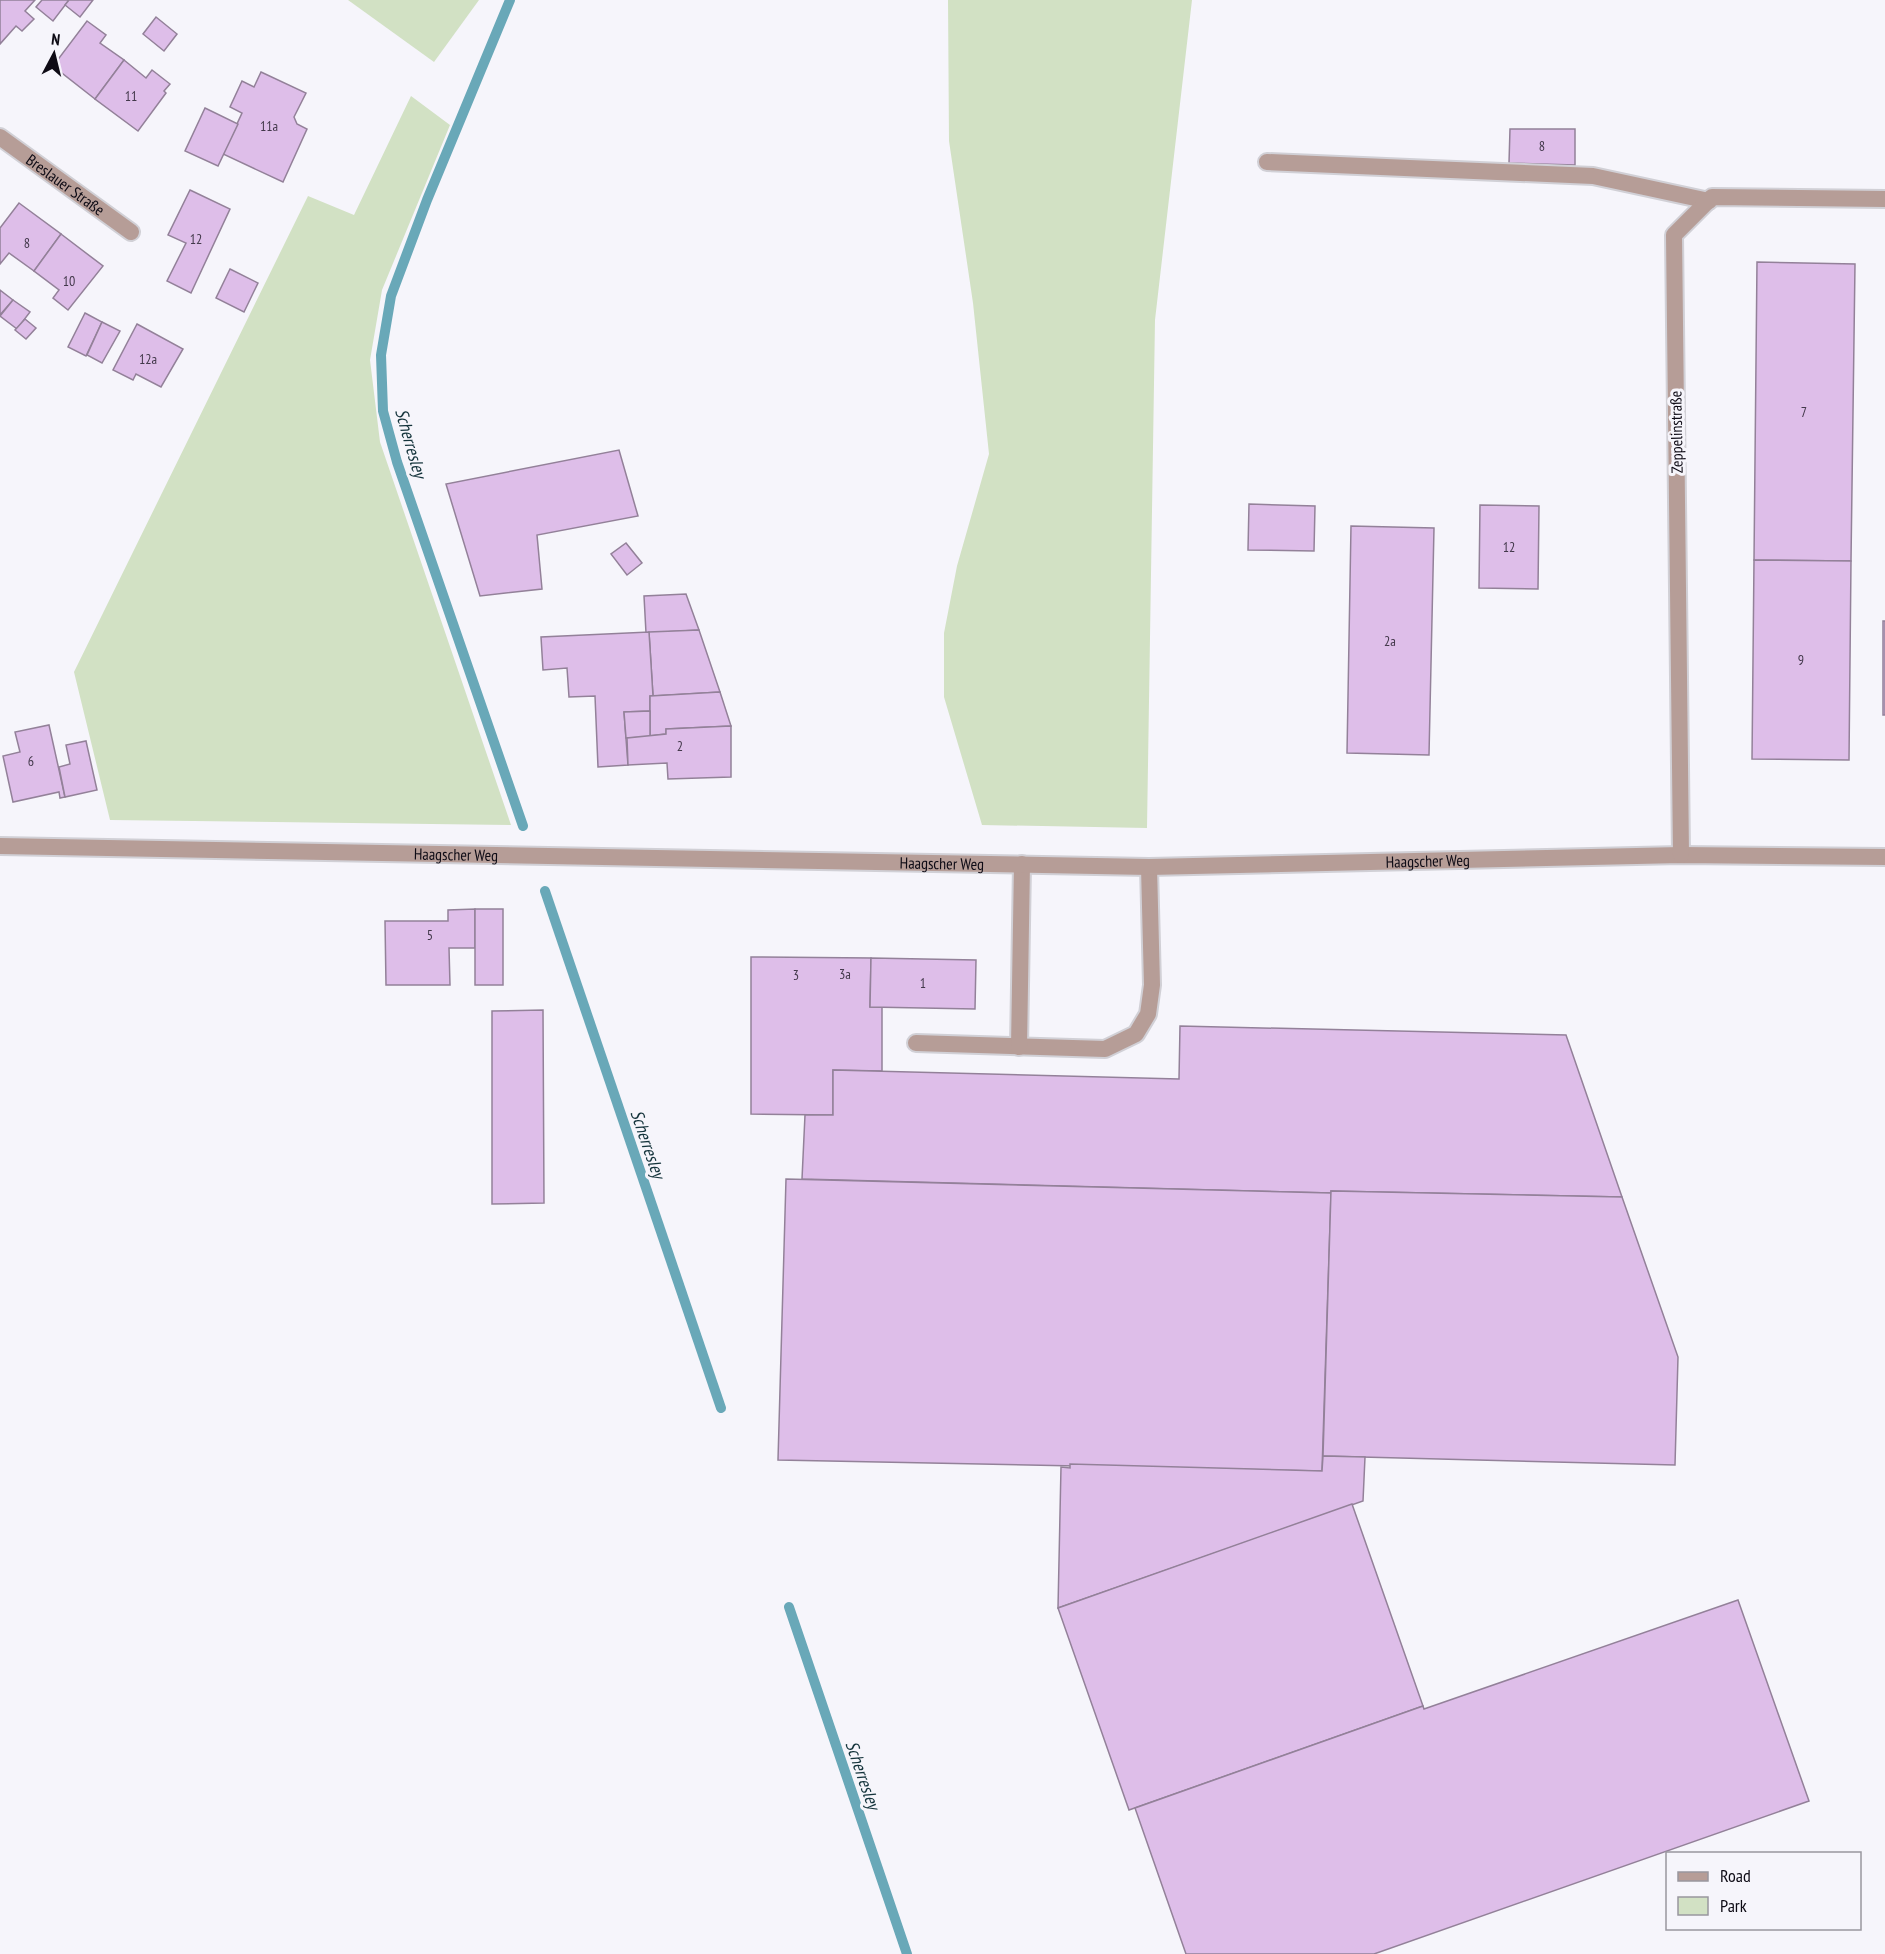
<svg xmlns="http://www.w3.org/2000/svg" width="1885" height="1954" viewBox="0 0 1885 1954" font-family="'PT Sans Narrow',sans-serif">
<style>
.green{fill:#d2e1c4}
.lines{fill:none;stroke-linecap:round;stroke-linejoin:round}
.stream{stroke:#69a8b8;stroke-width:10}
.building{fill:#debee9;stroke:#938199;stroke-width:1.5}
.service-casing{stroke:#d1d0d6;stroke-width:20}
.minor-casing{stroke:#d1d0d6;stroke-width:20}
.service{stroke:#b69d97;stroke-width:16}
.minor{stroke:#b69d97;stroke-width:16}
.labels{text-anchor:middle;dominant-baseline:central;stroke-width:6;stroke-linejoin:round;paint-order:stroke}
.number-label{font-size:14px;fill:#42384a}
.street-label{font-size:16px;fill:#0e0b15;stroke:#f6f5fb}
.water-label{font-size:18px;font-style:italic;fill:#14333b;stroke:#f6f5fb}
</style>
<rect width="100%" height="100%" fill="#f6f5fb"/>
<g class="green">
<path d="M348 0H479L434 62Z"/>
<path d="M948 0H1192L1155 320 1147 828 982 825 944 697V633L957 566 989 454 973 303 949 141Z"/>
<path d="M411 96 450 125 382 290 370 360 380 442 511 825 110 820 74 672 308 196 354 215Z"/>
</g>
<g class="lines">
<g class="stream">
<path d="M510 0 427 200 391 296 381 355 383 411 397 462 523 826"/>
<path d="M545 891 721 1408"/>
<path d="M789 1607 907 1954"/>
</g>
</g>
<g class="building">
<path d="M0 0H35L25 11 34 19 22 31 16 26 0 44Z"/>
<path d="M42 0H69L53 21 36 7Z"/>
<path d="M69 0H93L80 17 65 5Z"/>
<path d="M156 17 177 34 164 51 143 34Z"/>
<path d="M87 21 106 35 100 43 124 60 95 99 53 66Z"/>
<path d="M124 60 146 78 152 70 170 84 164 91 166 93 138 131 95 99Z"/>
<path d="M261 72 306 93 294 117 297 124 307 129 283 182 223 154 242 113 230 107 242 81 254 87Z"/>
<path d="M205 108 238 124 218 166 185 151Z"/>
<path d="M1510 129H1575V165L1509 163Z"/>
<path d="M190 190 230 209 191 293 167 281 186 243 168 235Z"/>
<path d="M19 203 61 234 34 271 9 253 0 264V228Z"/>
<path d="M61 234 103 266 68 310 53 298 59 290 34 271Z"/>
<path d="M1757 262 1855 264 1851 561 1754 560Z"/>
<path d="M230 269 258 283 244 312 216 298Z"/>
<path d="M0 290 13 300 0 315Z"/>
<path d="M13 300 30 312 17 329 0 316Z"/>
<path d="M85 313 102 322 86 356 68 347Z"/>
<path d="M25 319 36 328 26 339 15 330Z"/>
<path d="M102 322 120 331 102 363 87 355Z"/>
<path d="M137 324 183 349 161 387 136 374 133 380 113 370Z"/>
<path d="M619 450 638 516 537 535 542 589 480 596 446 484Z"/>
<path d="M1249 504 1315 506 1314 551 1248 550Z"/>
<path d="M1480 505 1539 506 1538 589 1479 588Z"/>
<path d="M1351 526 1434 528 1429 755 1347 753Z"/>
<path d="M626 543 642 563 627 575 611 554Z"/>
<path d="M1754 560 1851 561 1849 760 1752 759Z"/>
<path d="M686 594 699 630 646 633 644 596Z"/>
<rect x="1883" y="621" width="2" height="94"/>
<path d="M699 630 720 692 653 696 649 632Z"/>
<path d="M649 632 653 696H650V711L624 712 628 765 598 767 595 696 569 697 567 668 543 670 541 637Z"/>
<path d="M720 692 731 726 666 729V734L650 736V696Z"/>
<path d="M650 711V737L626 738 624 712Z"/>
<path d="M49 725 65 797 60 798 59 792 13 802 3 756 20 752 15 732Z"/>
<path d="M731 726V777L668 779 667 763 628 765 627 738 666 734V729Z"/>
<path d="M86 741 97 790 65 797 59 767 70 764 66 745Z"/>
<path d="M475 909V948H449L450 985H386L385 921H448V910Z"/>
<rect x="475" y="909" width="28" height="76"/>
<path d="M751 957 871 958 870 1007H882V1071L833 1070V1115L751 1114Z"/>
<path d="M871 958 976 960 975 1009 870 1007Z"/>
<path d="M543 1010 544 1203 492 1204V1011Z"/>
<path d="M1180 1026 1566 1035 1622 1197 1331 1191V1193L802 1179 805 1115H833V1070L1179 1079Z"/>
<path d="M786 1179 1331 1193 1322 1471 778 1460Z"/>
<path d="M1331 1191 1622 1197 1678 1357 1675 1465 1323 1456Z"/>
<path d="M1323 1456 1365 1457 1363 1501 1058 1608 1061 1467 1070 1468V1464L1322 1471Z"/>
<path d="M1352 1504 1423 1706 1129 1810 1058 1608Z"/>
<path d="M1738 1600 1809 1801 1374 1954H1186L1135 1808 1423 1706 1424 1709Z"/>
</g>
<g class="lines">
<defs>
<g id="service">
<path id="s1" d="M0 137 131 232"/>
<path d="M1267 162 1593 176 1709 201"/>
<path d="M916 1043 1105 1049 1136 1034 1148 1014 1152 985 1149 867"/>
<path d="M1019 1047 1022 864"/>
</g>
<g id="minor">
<path id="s2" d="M0 846 1149 867 1681 855 1885 857"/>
<path d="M1681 855 1674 235 1712 197 1885 199"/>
</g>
</defs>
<use href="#service" class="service-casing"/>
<use href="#minor" class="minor-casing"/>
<use href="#service" class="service"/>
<use href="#minor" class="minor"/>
</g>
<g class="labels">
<g class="number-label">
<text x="131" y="96">11</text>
<text x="269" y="126">11a</text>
<text x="1542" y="146">8</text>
<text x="196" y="239">12</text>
<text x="27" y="243">8</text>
<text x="69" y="281">10</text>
<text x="148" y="359">12a</text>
<text x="1804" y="412">7</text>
<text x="1509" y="547">12</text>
<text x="1390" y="641">2a</text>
<text x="1801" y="660">9</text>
<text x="680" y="746">2</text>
<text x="31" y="761">6</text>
<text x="430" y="935">5</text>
<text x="845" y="974">3a</text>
<text x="796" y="975">3</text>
<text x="923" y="983">1</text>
</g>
<g class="street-label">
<text stroke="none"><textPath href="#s1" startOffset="81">Breslauer Straße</textPath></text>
<text transform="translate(1676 432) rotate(-91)">Zeppelinstraße</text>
<text stroke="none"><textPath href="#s2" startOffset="456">Haagscher Weg</textPath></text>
<text stroke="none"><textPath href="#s2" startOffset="1428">Haagscher Weg</textPath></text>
<text stroke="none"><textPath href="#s2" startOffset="942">Haagscher Weg</textPath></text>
</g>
<g class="water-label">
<text transform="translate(411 443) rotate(74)">Scherresley</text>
<text transform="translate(648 1144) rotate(71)">Scherresley</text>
<text transform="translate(863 1775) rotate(71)">Scherresley</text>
</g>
</g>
<rect x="1666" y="1852" width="195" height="78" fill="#f6f5fb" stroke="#99979f" stroke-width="1.5"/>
<rect x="1678" y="1872" width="30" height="9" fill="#b69d97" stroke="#99979f" stroke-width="1.5"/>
<text x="1720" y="1882" font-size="18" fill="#0e0b15">Road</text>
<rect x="1678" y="1897" width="30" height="18" fill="#d2e1c4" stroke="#99979f" stroke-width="1.5"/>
<text x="1720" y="1912" font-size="18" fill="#0e0b15">Park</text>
<g transform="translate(54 54) rotate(7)" stroke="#f6f5fb" stroke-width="4.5" paint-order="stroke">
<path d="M0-4.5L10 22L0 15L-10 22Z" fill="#0e0b15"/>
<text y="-9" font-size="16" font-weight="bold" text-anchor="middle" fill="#0e0b15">N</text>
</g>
</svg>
